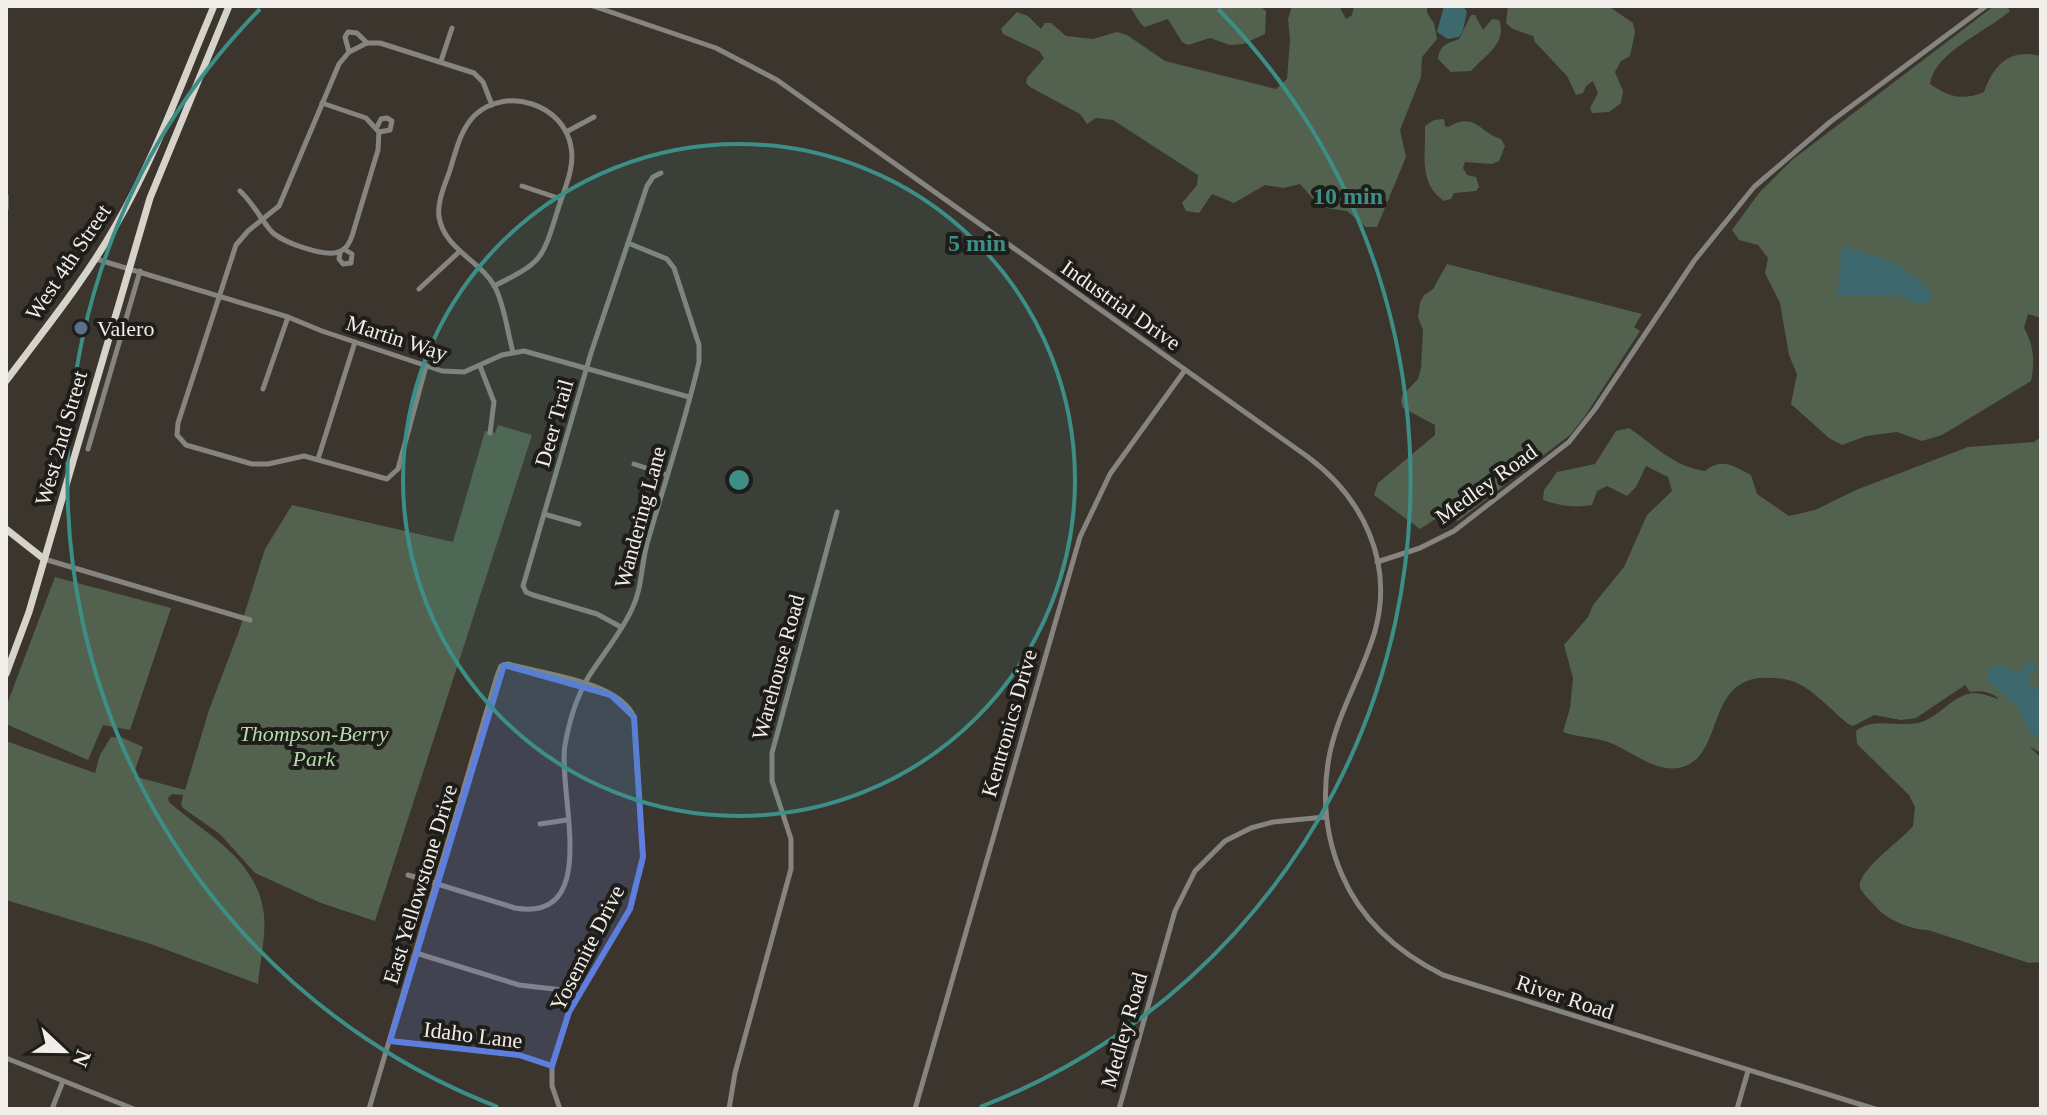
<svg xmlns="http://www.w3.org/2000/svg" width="2047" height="1115" viewBox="0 0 2047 1115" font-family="Georgia,serif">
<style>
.green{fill:#53624f}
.water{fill:#3d686e}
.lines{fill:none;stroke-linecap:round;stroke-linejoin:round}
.minor{stroke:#868480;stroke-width:5}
.major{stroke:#d6d3ca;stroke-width:7}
.marked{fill:#5d7edd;fill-opacity:0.2;stroke:#5d7edd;stroke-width:6;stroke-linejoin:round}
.ring{fill:none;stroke:#3c8e86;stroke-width:4}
.service-dot{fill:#5c6f8a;stroke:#1f1d19;stroke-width:3}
.labels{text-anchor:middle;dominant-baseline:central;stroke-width:8;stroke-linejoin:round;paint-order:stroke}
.street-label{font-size:22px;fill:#f1ede8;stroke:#1f1d19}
.poi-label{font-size:22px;fill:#f1ede8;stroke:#1f1d19;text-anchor:start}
.park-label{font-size:22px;font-style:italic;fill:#b4dbaa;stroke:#1f1d19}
.centre{fill:#3c8e86;stroke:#1f1d19;stroke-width:4}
.ring-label{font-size:24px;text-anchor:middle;font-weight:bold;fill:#3c8e86;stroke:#1f1d19;stroke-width:8;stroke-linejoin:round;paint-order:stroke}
</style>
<rect width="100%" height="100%" fill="#3b352d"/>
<g class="green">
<path d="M1129 6H1260L1266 11 1265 34 1243 44 1230 45 1210 38 1188 45 1182 42 1168 19 1145 27C1137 22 1136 13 1129 6Z"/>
<path d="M1292 6H1339L1346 19 1352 15 1354 6H1427V13L1434 23 1437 39 1422 57 1421 77 1400 130 1406 157 1377 227H1366L1347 211 1320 207 1300 184 1283 188 1265 185 1234 203 1212 194 1199 213 1186 211 1182 203 1197 185 1198 175 1113 120 1096 118 1087 124 1080 114 1030 87 1026 83 1027 78 1044 58 1039 51 1003 34 1001 29 1017 12 1028 16 1041 29 1045 23H1051L1066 36 1093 39 1117 32 1127 35 1165 61 1276 89 1287 79 1290 40 1288 19Z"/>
<path d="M1508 6H1608L1633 23 1635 32 1630 56 1621 61 1615 72 1623 91 1621 103 1609 112 1592 113 1590 108 1598 93 1593 81 1586 86 1583 93 1576 95 1567 76 1535 42 1533 36 1513 29 1506 23Z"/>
<path d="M1994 6H2007L2010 11C1988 31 1934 52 1930 84 1949 97 1962 101 1984 92 1994 64 2010 48 2041 56V318L2028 314 2024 328C2034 345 2035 362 2031 381L1942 435 1922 441 1897 432 1866 436 1842 445 1829 438 1791 404 1797 374 1789 355 1780 303 1765 273 1768 258 1758 245 1739 240 1732 230 1759 193 1792 160Z"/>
<path d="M1471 15H1475L1483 30 1492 19 1499 20C1508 43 1485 55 1471 71L1451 72 1438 59C1440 44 1448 43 1459 39Z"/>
<path d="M1444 119 1445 126 1448 127C1475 111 1479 132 1501 139L1505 146 1499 161 1492 164 1465 162 1463 168 1467 175 1476 177 1479 187 1476 191 1454 193 1451 199 1444 201C1418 183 1426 155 1425 126L1434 120Z"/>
<path d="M1447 264 1642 314 1634 327 1640 331 1585 416 1570 435 1458 521 1443 514 1420 529 1374 495 1378 483 1435 435V425L1403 408 1401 402 1402 396 1418 379 1421 368 1423 330 1418 317 1420 303 1424 295 1433 289Z"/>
<path d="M498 425 532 435 375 921 321 903 255 873 220 834 183 808 181 805 183 795 172 794 168 798 169 802C206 835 258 859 264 915 266 937 260 962 258 984L151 944 6 900V741L95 773 100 755 111 737 123 738 143 747 133 776 185 790 209 710 239 631 265 549 292 505 453 542 485 431 495 433Z"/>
<path d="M1629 428C1654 445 1674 467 1705 471 1721 457 1734 466 1751 475L1757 494 1789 516 1815 510 1856 490 1968 447 2034 442 2041 437V753L2029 746 2041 758V962L2029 963 1928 930C1913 930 1887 920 1877 908 1872 902 1863 894 1860 888 1855 872 1903 839 1913 826L1915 807 1909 795 1857 744 1856 731C1874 717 1897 727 1918 723 1938 719 1953 694 1974 693 1982 693 1991 697 1999 699 1992 692 1980 690 1970 692L1965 685 1916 718 1901 720 1874 715 1853 726 1848 724C1832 711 1814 690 1795 682 1785 678 1770 677 1759 678 1704 685 1725 760 1678 768 1652 772 1628 748 1605 741 1591 737 1577 737 1563 732L1570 708 1573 678 1564 645 1588 617 1593 605 1624 567 1647 515 1672 491 1668 477 1646 466 1636 487 1627 496 1607 486 1597 491 1592 505C1574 508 1561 506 1543 500L1544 490 1557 472 1595 464 1616 431Z"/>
<path d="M55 577 171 608 130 730 103 725 88 760 6 724V707Z"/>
</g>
<g class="water">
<path d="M1444 6H1463L1467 12 1463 30 1459 37 1448 39 1437 32Z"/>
<path d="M1845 247C1883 259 1907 261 1932 296V300L1921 304 1895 296H1837L1842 248Z"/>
<path d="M2032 660 2036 666 2028 683 2035 689 2041 688V739L2031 734 2020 717 2022 711 2019 707 1989 683 1986 678 1990 668 2001 665C2017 672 2019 676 2032 660Z"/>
</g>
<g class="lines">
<g class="minor">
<path d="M593 6 716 48 777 80 1308 457C1363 498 1394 562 1375 631 1362 676 1335 717 1328 763 1322 802 1326 838 1342 875 1362 922 1399 953 1443 975L1875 1109"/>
<path d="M349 52 345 37 348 32 357 33 367 43"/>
<path d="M441 61 452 28"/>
<path d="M377 127 381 119 387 118 392 121 390 130 379 132"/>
<path d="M566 132 594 117"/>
<path d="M522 186 561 199"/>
<path d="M240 191C253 203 260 218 271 231 281 242 328 259 341 251 347 248 350 242 352 236L378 150 379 132 366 118 322 103"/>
<path d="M6 196V208"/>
<path d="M340 253 339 259 343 264 351 263 352 254 344 249"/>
<path d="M96 259 288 317 322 331 442 371 464 372 502 355 524 351 689 397"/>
<path d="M494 286C545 261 542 259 559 206 565 188 575 166 571 147 564 104 506 86 475 115 460 130 456 151 450 170 445 185 437 201 439 217 444 249 481 261 495 287 505 307 507 331 513 352"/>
<path d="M419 289 460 251"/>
<path d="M426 366 398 469 387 479 304 456 268 464H252L186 445 177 435 178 423 236 245 248 231 279 206 339 64 349 52 367 43H380L474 73 483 82 492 105"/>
<path d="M480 366 494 402 490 433"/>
<path d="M263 389 288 317"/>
<path d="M88 449 140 271"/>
<path d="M318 459 355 342"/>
<path d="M634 464 667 475"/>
<path d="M544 514 579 524"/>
<path d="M44 559 250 620"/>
<path d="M1377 562 1420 548 1454 531 1569 442 1595 409 1694 261 1754 187 1830 122 1986 6"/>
<path d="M621 627 597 614 533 595 526 592 523 586 591 353 628 243 647 186 653 177 661 173"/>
<path d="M540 824 567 820"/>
<path d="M408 875 515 908C603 923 557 792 565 745 569 722 577 696 589 676 603 654 621 633 632 609 642 589 641 566 647 544 664 484 685 423 699 362V345L674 268 667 259 628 243"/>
<path d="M416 953 519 985 580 992"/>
<path d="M390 1041 519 1055 552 1066"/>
<path d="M6 1058 134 1109"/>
<path d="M52 1109 63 1081"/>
<path d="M369 1109 497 676 501 666 508 664C542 674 619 681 634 717L643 857 630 909 569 1012 552 1066V1086L560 1109"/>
<path d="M729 1109 735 1073 791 869V839L772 781V753L837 512"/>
<path d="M915 1109 1080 537 1110 474 1185 370"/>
<path d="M1119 1109 1175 911 1195 871 1225 841 1251 828 1273 822 1325 817"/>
<path d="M1737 1109 1748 1071"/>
</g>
<g class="major">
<path d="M6 381C44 330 85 280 116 225 156 156 183 79 214 6"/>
<path d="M6 529 44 559"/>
<path d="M6 674 29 612 150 198 229 6"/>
</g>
</g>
<path class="marked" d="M504 665 611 695 634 717 643 857 630 909 569 1012 552 1066 519 1055 390 1041Z"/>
<circle cx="739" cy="480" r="336" fill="#3c8e86" fill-opacity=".12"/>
<g class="ring">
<circle cx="739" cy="480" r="336"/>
<path d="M498 1107A672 672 0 0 1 260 9M1218 9A672 672 0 0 1 980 1107"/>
</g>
<circle class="service-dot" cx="81" cy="328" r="8"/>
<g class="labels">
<g class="street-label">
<text transform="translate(68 262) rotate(-56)">West 4th Street</text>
<text transform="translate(1121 305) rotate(35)">Industrial Drive</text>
<text transform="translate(397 338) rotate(18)">Martin Way</text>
<text transform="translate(554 423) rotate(-74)">Deer Trail</text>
<text transform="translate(61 438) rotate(-74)">West 2nd Street</text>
<text transform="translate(1486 484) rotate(-36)">Medley Road</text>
<text transform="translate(640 517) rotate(-75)">Wandering Lane</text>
<text transform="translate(778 667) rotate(-75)">Warehouse Road</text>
<text transform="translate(1009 723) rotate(-74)">Kentronics Drive</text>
<text transform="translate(420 884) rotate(-73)">East Yellowstone Drive</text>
<text transform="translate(587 948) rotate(-63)">Yosemite Drive</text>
<text transform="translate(1565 997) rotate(18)">River Road</text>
<text transform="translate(1124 1030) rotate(-74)">Medley Road</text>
<text transform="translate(473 1035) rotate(7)">Idaho Lane</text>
</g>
<g class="poi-label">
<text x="97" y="328">Valero</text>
</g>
<g class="park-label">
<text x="314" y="733">Thompson-Berry<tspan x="314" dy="25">Park</tspan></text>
</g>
</g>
<circle cx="739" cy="480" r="12" class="centre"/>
<g class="ring-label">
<text x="1348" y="204">10 min</text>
<text x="977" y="251">5 min</text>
</g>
<rect width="2047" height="1115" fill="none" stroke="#f1ede8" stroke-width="16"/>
<g transform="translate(64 1051) rotate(112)" stroke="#1f1d19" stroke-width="6" paint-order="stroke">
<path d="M0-6L14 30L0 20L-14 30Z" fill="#f1ede8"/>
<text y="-12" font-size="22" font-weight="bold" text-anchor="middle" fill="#f1ede8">N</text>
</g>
</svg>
